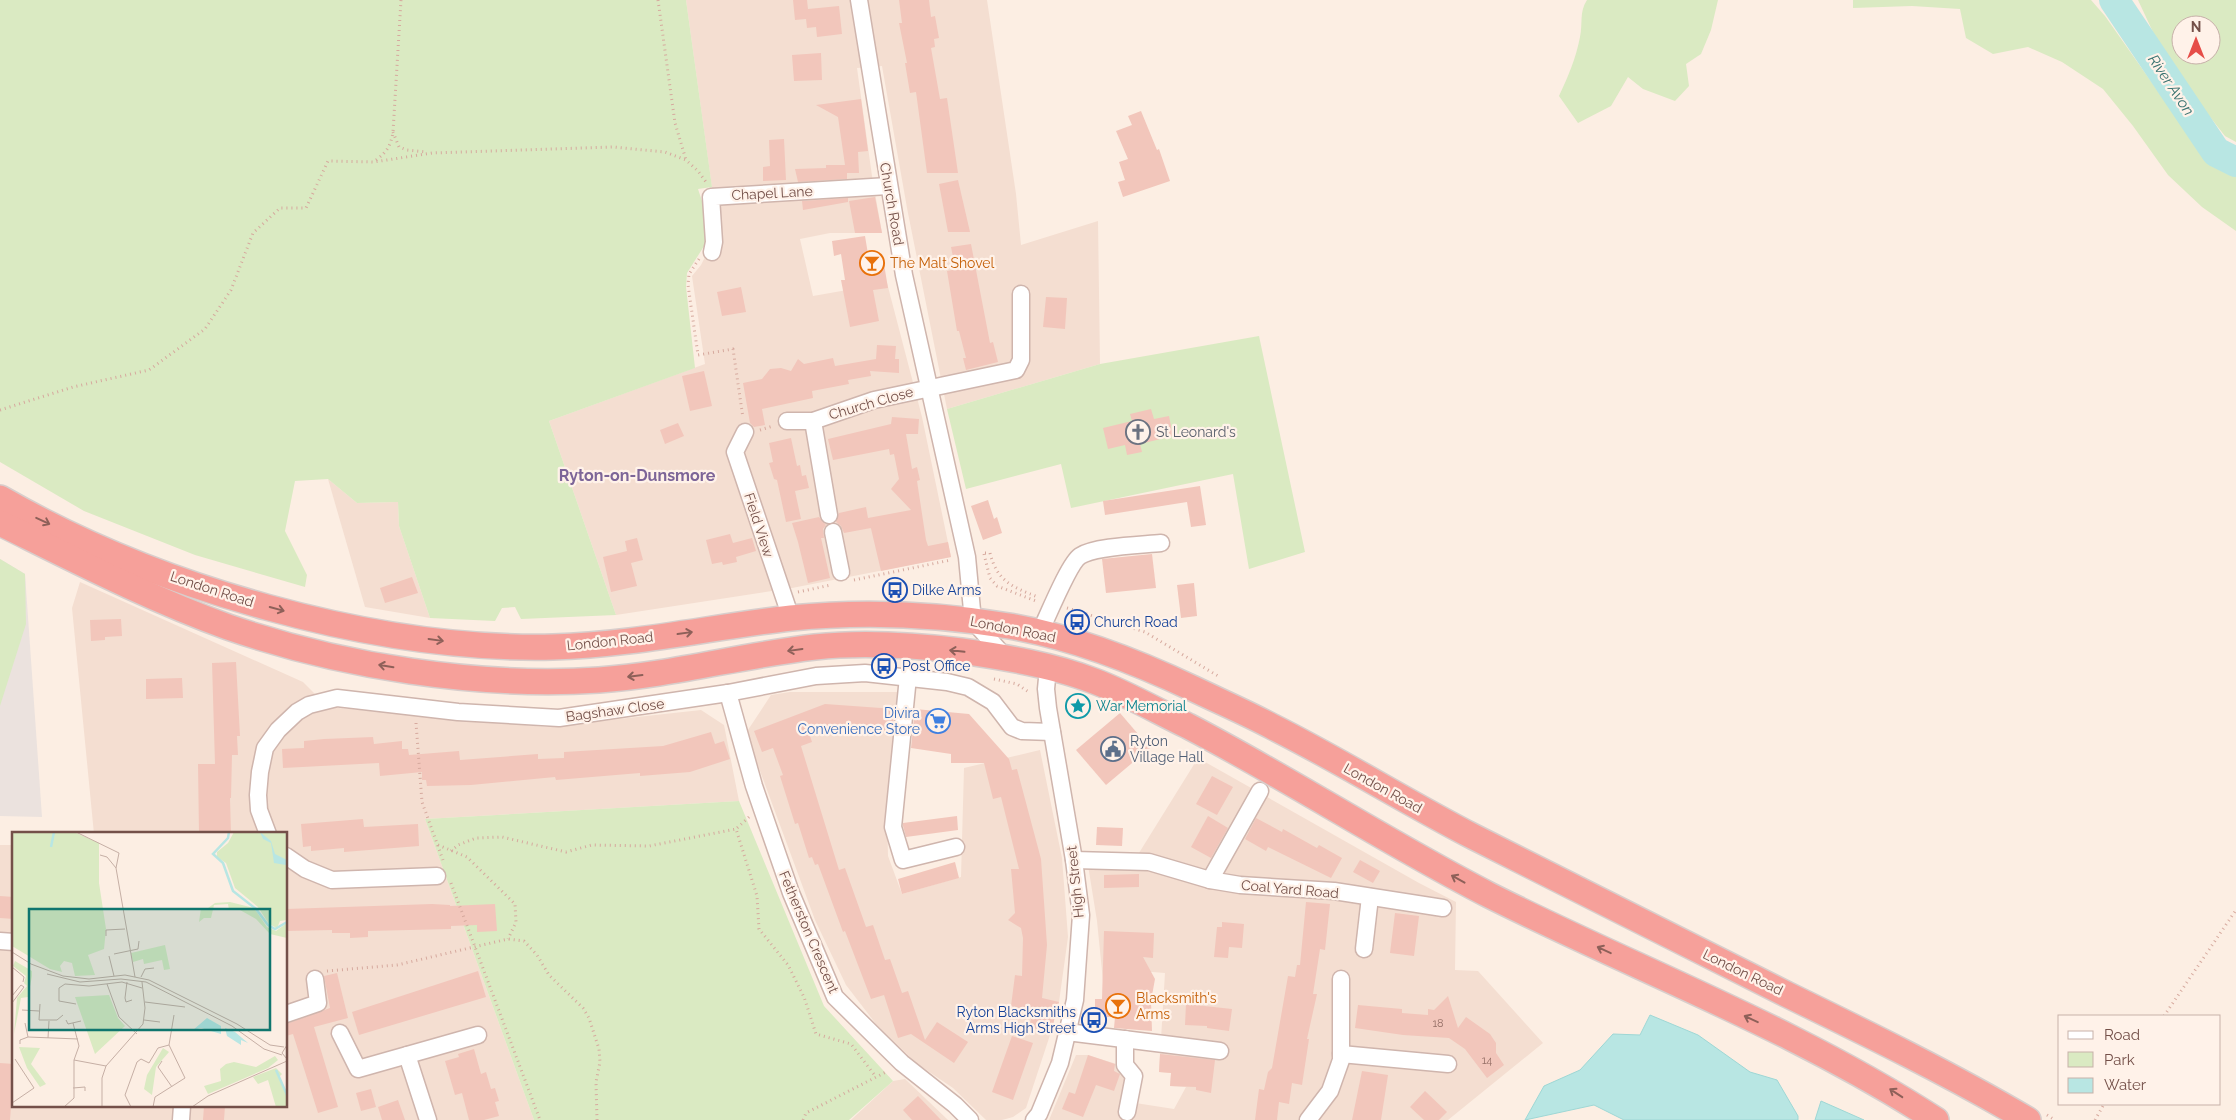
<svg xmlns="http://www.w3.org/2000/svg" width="2236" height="1120" viewBox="0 0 2236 1120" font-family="Raleway,sans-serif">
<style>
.residential{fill:#f4ded1}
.industrial{fill:#ebe2de}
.green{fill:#daeac2;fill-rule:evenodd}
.water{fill:#b8e6e3;stroke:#9ed7d5}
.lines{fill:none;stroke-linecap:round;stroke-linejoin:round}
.river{stroke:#b8e6e3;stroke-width:30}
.building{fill:#f2c6bb}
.minor-casing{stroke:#cfb5ad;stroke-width:19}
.highway-casing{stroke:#d8cecc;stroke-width:28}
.path{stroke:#d6a99e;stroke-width:3;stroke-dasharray:1 4;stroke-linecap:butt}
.minor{stroke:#fff;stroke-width:16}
.highway{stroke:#f6a09a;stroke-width:25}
.oneway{stroke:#8e6059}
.labels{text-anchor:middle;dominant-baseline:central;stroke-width:4.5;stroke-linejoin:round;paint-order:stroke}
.number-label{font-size:11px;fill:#946e66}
.street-label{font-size:14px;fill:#745049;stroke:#fff2e9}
.food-label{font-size:14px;fill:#c56008;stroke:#fff2e9;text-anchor:start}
.worship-label{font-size:14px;fill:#5b616d;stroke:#fff2e9;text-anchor:start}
.transit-label{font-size:14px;fill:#164399;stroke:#fff2e9;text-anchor:start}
.culture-label{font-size:14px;fill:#0d838f;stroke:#fff2e9;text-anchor:start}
.shop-label{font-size:14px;fill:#366cbe;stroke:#fff2e9;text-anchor:end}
.service-label{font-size:14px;fill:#4e5e75;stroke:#fff2e9;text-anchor:start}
.water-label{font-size:15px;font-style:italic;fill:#3a7371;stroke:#fff2e9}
.quarter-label{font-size:16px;font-weight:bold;fill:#7d6598;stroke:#fff2e9}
.inset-river{fill:none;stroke:#b8e6e3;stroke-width:2.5}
.inset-road{fill:none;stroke:#c6afa5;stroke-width:1}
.view{fill:#0f766e;fill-opacity:0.15;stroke:#0f766e;stroke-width:2.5}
.inset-edge{fill:none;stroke:#745049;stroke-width:2.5}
</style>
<rect width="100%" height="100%" fill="#fceee3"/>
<g class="residential">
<path d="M686 0H987L1016 194 1021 245 1098 221 1100 364 947 409 907 208 882 66 857 68 872 176 882 233H830L800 239 813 296 887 283 922 417 951 557 792 588 616 615 549 421 705 364 692 276 701 265 718 231Z"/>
<path d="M328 479 357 503 398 502 399 526 430 618 365 607Z"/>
<path d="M80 582 303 682 328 707 546 727 701 710 724 725 739 801 425 819 534 1120H0V845H14V1106H286V834H94L72 608Z"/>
<path d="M790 692H900L887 817 888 856 902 894 961 877 964 768 1040 750 1062 858 1068 937 1059 1002 1051 1032 1026 1108 1013 1117 1002 1120H986L953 1088 916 1063 876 1024 846 985 815 920 746 733 771 695Z"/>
<path d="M1198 758 1419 883 1456 902 1455 970 1478 971 1543 1043 1448 1120H1049L1076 1055H1088L1132 1069 1129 1102 1174 1109 1186 1087 1170 1086 1171 1073 1159 1072 1165 973 1127 970 1103 981 1097 921 1087 859 1134 861Z"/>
<path d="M905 1079 948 1120H851L893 1081Z"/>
</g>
<path class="industrial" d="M0 559 25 574 42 817 0 816Z"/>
<g class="green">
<path d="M0 0H686L712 187 698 189 703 204 706 243 687 273 686 287 695 368 549 421 616 615 521 619 515 607 502 608 495 621 430 618 399 526 398 502 357 503 328 479 295 481 285 531 307 575 305 587 195 555 84 511 0 462Z"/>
<path d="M1587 0H1718L1711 30 1701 54 1686 64 1689 86 1675 101 1643 89 1628 77 1611 106 1578 123 1559 96C1568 77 1576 58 1580 37 1583 23 1579 12 1587 0Z"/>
<path d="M1853 0H2091L2105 16 2207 161 2236 176V231L2202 207 2168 175 2133 126 2103 89 2062 62 2028 47 1993 54 1966 38 1960 9 1912 6 1853 8Z"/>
<path d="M2138 0H2236V142L2225 136 2167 62ZM2181 25H2211V55H2181Z"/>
<path d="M1259 336 1305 552 1249 569 1233 474 1071 508 1061 464 966 489 947 409 1100 364Z"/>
<path d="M0 559 25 574 26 624 0 706Z"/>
<path d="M739 801 824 1006 893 1081 849 1120H534L425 819Z"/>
</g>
<g class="water">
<path d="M1650 1015 1698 1035 1750 1072 1777 1080 1798 1116V1120H1624L1594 1105 1525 1120 1544 1086 1580 1070 1613 1034 1640 1035Z"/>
<path d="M1821 1101 1864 1120H1815Z"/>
</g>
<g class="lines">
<path class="river" d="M2114 0 2216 152 2236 162"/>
</g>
<g class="building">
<path d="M793 0H807L808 9 839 6 842 34 817 37 816 27 807 28 806 19 795 20Z"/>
<path d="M899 0H929L931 17 935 16 939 38 934 39 935 47 931 48 940 99 947 98 958 173H927L916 92 910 93 905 63H907L899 23H902Z"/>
<path d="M821 53 822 80 794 81 792 55Z"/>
<path d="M861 99 868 151 858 152 859 173H847V179L798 182 795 169 826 168V165H845L838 117 816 105Z"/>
<path d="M1141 111 1157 150 1159 149 1170 181 1123 197 1118 182 1125 180 1119 162 1128 159 1116 131 1132 125 1128 116Z"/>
<path d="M784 139 786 180 763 181V167L770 166 769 140Z"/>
<path d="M958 180 970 232H948L939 184Z"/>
<path d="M875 197 882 233H855L849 201Z"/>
<path d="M848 198V202L803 210 802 201Z"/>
<path d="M865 236 869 260 883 258 888 288 873 290 879 321 850 327 841 280H845L841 254 834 256 832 241Z"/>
<path d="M971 244 990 343 993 342 998 362 966 370 963 358H966L959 331H957L947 271 952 270 950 263 954 262 951 247Z"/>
<path d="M741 287 746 312 722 316 717 292Z"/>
<path d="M1046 297 1067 298 1065 329 1043 327Z"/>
<path d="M877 345 896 346 895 359H899V373L870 371 871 376 848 380 849 384 812 391 813 398 762 409 765 425 754 427 750 423 743 383 762 379 770 369 781 368 791 371 798 359 804 364 833 358 835 366 876 359Z"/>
<path d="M704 371 712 406 690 411 682 376Z"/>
<path d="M1151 409 1154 419 1169 416 1173 436 1140 444 1142 452 1127 455 1125 445 1108 449 1103 428 1132 421 1130 414Z"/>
<path d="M892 417 919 419 918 434H906L912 469 917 467 920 480 917 481 926 540 928 546 948 542 951 557 881 571 869 520 871 528 844 533 841 526 836 522 839 513 866 507 868 518 911 510 891 489 899 479 894 454 890 455 889 449 833 460 828 439 891 424Z"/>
<path d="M678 423 684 436 665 444 660 430Z"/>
<path d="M791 438 797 466 800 465 802 476 806 475 809 488 795 491 801 519 786 522 777 480 774 479 769 463 773 462 769 443Z"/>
<path d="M1200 486 1206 525 1191 527 1187 502 1105 515 1103 501Z"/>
<path d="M988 500 994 519 997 517 1002 533 983 540 971 506Z"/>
<path d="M819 517 826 525 823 529 824 538H821L830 578 808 583 798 542 792 523Z"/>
<path d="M730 534 733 543 752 538 756 551 736 557 737 562 723 565 722 562 712 564 706 540Z"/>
<path d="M637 538 643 560 631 563 637 586 611 592 603 557 627 551 625 541Z"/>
<path d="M1152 554 1156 588 1106 593 1102 559Z"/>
<path d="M412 577 418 593 385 603 380 588Z"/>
<path d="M1194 583 1197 616 1181 618 1177 585Z"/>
<path d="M121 619 122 636 105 637V640L91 641 90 620Z"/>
<path d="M236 662 240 736H237L238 755H232L231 798H230L231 834H199L198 764H215L212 663Z"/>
<path d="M182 678 183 698 146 699V679Z"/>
<path d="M825 704 895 709 892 731 833 727 810 736 812 742 801 746 839 870 845 868 866 927 873 925 885 960 890 959 902 993 908 991 925 1040 937 1022 968 1042 954 1063 911 1034 898 1038 884 995 871 999 845 931 843 932 818 864 815 865 812 857 809 858 798 823 795 824 780 776 783 775 773 748 762 752 754 731Z"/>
<path d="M915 709 969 714 1009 759 1012 770 1017 769 1041 859 1047 945 1042 998 1059 1002 1051 1032 1029 1027 1033 1011 1011 1006 1015 975 1022 976 1023 938 1021 928 1008 920 1015 913 1011 869H1019L1001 797 993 799 984 763H951V754L911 748Z"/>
<path d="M1120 713 1150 748 1106 785 1076 750Z"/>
<path d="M711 732 715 744 724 741 730 759 690 772 640 776V773L556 780 555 777 471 785 427 786 426 780H422V772L380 776 379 763 283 768 282 749 304 748V741L324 739 373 737 374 744 402 741V749H408L409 755 459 751 460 760 538 754V759L564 758V752L663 746Z"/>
<path d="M1212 776 1233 787 1217 815 1196 804Z"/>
<path d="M957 816 958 830 906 837 903 826V823Z"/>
<path d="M1208 816 1228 828 1211 858 1191 847Z"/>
<path d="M1256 818 1282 832 1283 829 1317 848 1319 845 1342 858 1331 878 1268 847 1266 851 1245 839Z"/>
<path d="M363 819 364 827 418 824 419 846 344 852V848L311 851V846L303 847 301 824Z"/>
<path d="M1097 827 1123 828 1122 846 1096 845Z"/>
<path d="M1360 860 1380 871 1373 883 1353 872Z"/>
<path d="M955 862 959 878 902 894 898 879Z"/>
<path d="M1139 874V887L1104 888V875Z"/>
<path d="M0 896 14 897V919L0 918Z"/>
<path d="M1306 902 1330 904 1325 950 1320 949 1313 994H1317L1307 1039H1309L1302 1085 1292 1083 1289 1104 1279 1102 1277 1120H1255L1259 1089 1264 1090 1268 1072 1272 1068 1288 976 1295 977 1297 965H1300Z"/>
<path d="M432 904 450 905V906L495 904 497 931 477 932V925L451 926V929L368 931V937L350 938V933H332V930L286 931V909Z"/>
<path d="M1395 913 1419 916 1414 956 1390 953Z"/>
<path d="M1222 922 1244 924 1242 948 1229 947 1228 958 1214 957 1217 927H1222Z"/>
<path d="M1104 931 1154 933 1153 958 1143 957 1155 979 1151 1001 1152 1031 1114 1028 1115 1017H1095V999H1102Z"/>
<path d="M478 971 486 997 359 1035 352 1012Z"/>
<path d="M337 973 348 1018 314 1027 338 1107 318 1113 293 1034 286 1036V1024L330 1008 324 976Z"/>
<path d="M1448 996 1458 1028 1466 1017 1490 1034 1496 1043V1053L1504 1065 1487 1078 1465 1049 1449 1038 1403 1035 1355 1028 1358 1005 1402 1009V1013L1428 1015V1009L1434 1010Z"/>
<path d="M1186 1004 1232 1009 1229 1031 1207 1028V1026L1185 1025Z"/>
<path d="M1012 1036 1033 1043 1013 1100 992 1092Z"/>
<path d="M474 1049 481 1074 486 1072 491 1089 495 1088 499 1101 495 1102 499 1116 484 1120H469L462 1093 455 1095 445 1061 459 1057 458 1054Z"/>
<path d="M1160 1054 1215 1060 1211 1093 1196 1090V1087L1170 1086 1171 1073 1159 1072Z"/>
<path d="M1088 1055 1115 1064 1114 1071 1120 1074 1114 1091 1096 1085 1083 1117 1062 1109 1069 1092 1075 1094Z"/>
<path d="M0 1063 14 1064 10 1120H0Z"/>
<path d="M1362 1071 1388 1075 1381 1120H1352Z"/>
<path d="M371 1089 376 1107 361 1111 356 1093Z"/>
<path d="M1425 1091 1447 1112 1439 1120H1424L1410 1107Z"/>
<path d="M918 1096 941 1120H912L903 1110Z"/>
<path d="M398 1100 405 1120H382L378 1107Z"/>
<path d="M204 1106H225L224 1120H203Z"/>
</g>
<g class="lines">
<defs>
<g id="minor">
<path d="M859 0 904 275 967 557 973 621 1007 659"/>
<path d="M712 252 714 242 711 197 888 186"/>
<path d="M787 421H813L874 400 1016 370 1021 360V294"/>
<path d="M813 421 829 515"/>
<path d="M745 432 735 452 791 618"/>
<path d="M833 532 841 572"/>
<path d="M1040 632C1047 618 1069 563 1080 556 1095 546 1142 545 1161 543"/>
<path d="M908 677 893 827 903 860 956 847"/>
<path d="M728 693 754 786 791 893 835 997 902 1063 955 1105 970 1120"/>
<path d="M268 834 259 810 258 795 260 772 265 748 278 730 297 712 309 705 337 698 458 712 559 718 728 693 816 676 865 673 947 682 968 687 993 702 1012 727 1022 731 1052 732"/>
<path d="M286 856 305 869 332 880 437 876"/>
<path d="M1074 860 1149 862 1210 880 1240 885 1334 891 1443 908"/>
<path d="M1210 880 1260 791"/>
<path d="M0 941 14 942"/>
<path d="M1364 949 1370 897"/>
<path d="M286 1014 318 1003 315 979"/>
<path d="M1067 1032 1220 1051"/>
<path d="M340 1033 358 1069 478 1035"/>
<path d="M1125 1039V1065L1134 1076 1127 1112"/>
<path d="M1341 1054 1448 1064"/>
<path d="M407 1055 428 1120"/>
<path d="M181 1120 182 1106"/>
<path d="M1034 1120 1039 1114 1060 1063 1075 1000 1081 915 1074 860 1048 708 1046 689 1048 668"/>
<path d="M1308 1120 1330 1091 1341 1060V979"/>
</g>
<g id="highway">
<path d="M0 498C155 587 374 651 553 647 633 645 712 627 791 618 864 611 937 614 1009 626 1074 637 1135 661 1194 689 1221 702 1247 713 1273 727 1341 761 1406 802 1474 837 1578 890 1682 942 1786 994 1868 1034 1950 1074 2028 1120"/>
<path d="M0 523C75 560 150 599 228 627 341 666 479 688 599 680 672 675 743 655 815 647 863 642 913 645 961 651 1005 657 1053 665 1094 681 1126 693 1157 711 1188 726 1290 779 1386 842 1489 895 1638 970 1796 1029 1936 1120"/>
</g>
</defs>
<use href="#minor" class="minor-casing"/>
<use href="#highway" class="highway-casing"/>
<g class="path">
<path d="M658 0 675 123 686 160"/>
<path d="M393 132 399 147 407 150 426 152"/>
<path d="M376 160C387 152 391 145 393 132L401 0"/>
<path d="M699 259 689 274 688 285 698 355 733 349 743 418"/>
<path d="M0 410 73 387 149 370 205 329 231 290 253 233 280 208H306L328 161 374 162 432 153 613 147 665 152 686 160 698 171 706 182"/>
<path d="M760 430 773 426"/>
<path d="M985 553H990C997 581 1012 587 1038 597"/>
<path d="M984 554 990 578 997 586 1036 601"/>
<path d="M854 580 951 560"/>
<path d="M798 592 831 585"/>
<path d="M1067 608 1145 632 1218 676"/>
<path d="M994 679 1017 684 1030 693"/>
<path d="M416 723 422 802 443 860"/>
<path d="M749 817 736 829 757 896 759 929 788 965 804 997 816 1034 851 1044 876 1077"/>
<path d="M438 845 467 857 515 904 516 922 508 939"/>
<path d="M451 851 458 845 476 838 502 837 566 852 592 845 649 846 736 829"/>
<path d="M451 883 540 1120"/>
<path d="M327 971 397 965 508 939 524 941 537 955 549 975 583 1008 589 1018 599 1049 600 1062 596 1082 597 1120"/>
<path d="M2164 1016 2236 910"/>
<path d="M2047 1115 2055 1120"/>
<path d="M803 1120 806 1113 888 1071"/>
<path d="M2095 1120 2104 1104"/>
</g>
<use href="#minor" class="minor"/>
<use href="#highway" class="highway"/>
</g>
<defs><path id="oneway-shaft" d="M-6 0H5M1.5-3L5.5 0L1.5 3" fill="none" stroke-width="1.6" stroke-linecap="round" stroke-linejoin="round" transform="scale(1.25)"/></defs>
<g class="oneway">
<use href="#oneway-shaft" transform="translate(43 521) rotate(25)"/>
<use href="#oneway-shaft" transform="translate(277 609) rotate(15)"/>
<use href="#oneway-shaft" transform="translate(685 633) rotate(-8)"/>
<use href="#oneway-shaft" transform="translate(436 640) rotate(8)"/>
<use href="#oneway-shaft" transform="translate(795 650) rotate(172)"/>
<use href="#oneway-shaft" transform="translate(957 651) rotate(-174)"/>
<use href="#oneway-shaft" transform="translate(386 666) rotate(-171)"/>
<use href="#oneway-shaft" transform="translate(635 676) rotate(173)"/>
<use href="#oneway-shaft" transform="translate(1458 879) rotate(-151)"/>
<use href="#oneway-shaft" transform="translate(1604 950) rotate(-155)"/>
<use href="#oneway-shaft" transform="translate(1751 1019) rotate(-155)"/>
<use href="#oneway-shaft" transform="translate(1896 1093) rotate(-147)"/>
</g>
<defs>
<symbol id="bar-ring" viewBox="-11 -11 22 22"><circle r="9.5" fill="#fff2e9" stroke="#e8710a" stroke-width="1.5"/><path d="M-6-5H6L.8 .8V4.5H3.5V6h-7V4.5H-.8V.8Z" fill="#e8710a"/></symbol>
<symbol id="church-ring" viewBox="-11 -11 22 22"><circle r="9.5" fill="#fff2e9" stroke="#6b7280" stroke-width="1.5"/><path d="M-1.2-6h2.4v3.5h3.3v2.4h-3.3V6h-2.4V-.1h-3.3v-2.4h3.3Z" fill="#6b7280"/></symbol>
<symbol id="bus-ring" viewBox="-11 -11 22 22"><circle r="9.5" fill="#fff2e9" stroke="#1a4fb4" stroke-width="1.5"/><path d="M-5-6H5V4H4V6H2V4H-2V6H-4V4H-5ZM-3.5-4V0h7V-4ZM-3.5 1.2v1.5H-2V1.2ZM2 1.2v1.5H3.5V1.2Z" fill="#1a4fb4"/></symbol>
<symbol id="sight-ring" viewBox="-11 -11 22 22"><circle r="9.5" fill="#fff2e9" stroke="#0f9aa8" stroke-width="1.5"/><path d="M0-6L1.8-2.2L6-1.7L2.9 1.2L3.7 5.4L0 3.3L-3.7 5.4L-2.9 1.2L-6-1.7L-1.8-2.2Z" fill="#0f9aa8"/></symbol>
<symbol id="supermarket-ring" viewBox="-11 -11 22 22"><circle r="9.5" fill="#fff2e9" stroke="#3f7fe0" stroke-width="1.5"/><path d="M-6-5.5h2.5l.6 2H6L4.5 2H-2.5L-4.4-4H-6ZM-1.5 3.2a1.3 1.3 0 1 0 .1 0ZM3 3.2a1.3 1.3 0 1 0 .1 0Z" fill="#3f7fe0"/></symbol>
<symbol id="civic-ring" viewBox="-11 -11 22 22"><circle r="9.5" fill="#fff2e9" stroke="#5c6f8a" stroke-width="1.5"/><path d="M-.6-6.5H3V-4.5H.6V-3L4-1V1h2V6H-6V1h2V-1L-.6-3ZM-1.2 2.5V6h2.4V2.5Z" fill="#5c6f8a"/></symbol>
</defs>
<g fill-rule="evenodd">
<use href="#bar-ring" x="858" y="249" width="28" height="28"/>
<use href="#church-ring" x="1124" y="418" width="28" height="28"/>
<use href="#bus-ring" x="881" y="576" width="28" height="28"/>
<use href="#bus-ring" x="1063" y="608" width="28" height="28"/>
<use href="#bus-ring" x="870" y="652" width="28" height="28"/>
<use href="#sight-ring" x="1064" y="692" width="28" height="28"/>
<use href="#supermarket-ring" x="924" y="707" width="28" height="28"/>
<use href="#civic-ring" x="1099" y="735" width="28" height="28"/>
<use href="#bar-ring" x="1104" y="992" width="28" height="28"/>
<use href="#bus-ring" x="1080" y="1006" width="28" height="28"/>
</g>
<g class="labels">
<g class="number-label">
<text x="1438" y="1023">18</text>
<text x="1487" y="1060">14</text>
</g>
<g class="street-label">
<text transform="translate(772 193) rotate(-3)">Chapel Lane</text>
<text transform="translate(892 204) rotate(80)">Church Road</text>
<text transform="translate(871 403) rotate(-16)">Church Close</text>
<text transform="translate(759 525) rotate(72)">Field View</text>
<text transform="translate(212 589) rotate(18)">London Road</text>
<text transform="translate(1013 629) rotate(11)">London Road</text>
<text transform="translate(610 641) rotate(-6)">London Road</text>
<text transform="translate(615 710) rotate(-8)">Bagshaw Close</text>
<text transform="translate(1383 788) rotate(29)">London Road</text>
<text transform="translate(1075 882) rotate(-96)">High Street</text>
<text transform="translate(1290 889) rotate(5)">Coal Yard Road</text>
<text transform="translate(809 932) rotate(67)">Fetherston Crescent</text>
<text transform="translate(1743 972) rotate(26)">London Road</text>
</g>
<g class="food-label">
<text x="890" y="263">The Malt Shovel</text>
<text x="1136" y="998">Blacksmith's<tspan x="1136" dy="16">Arms</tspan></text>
</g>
<g class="worship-label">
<text x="1156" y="432">St Leonard's</text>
</g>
<g class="transit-label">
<text x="912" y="590">Dilke Arms</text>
<text x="1094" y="622">Church Road</text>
<text x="902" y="666">Post Office</text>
<text x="1076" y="1012" text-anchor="end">Ryton Blacksmiths<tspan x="1076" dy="16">Arms High Street</tspan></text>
</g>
<g class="culture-label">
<text x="1096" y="706">War Memorial</text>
</g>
<g class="shop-label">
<text x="920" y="713">Divira<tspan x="920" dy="16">Convenience Store</tspan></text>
</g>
<g class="service-label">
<text x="1130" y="741">Ryton<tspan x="1130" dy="16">Village Hall</tspan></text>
</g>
<g class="water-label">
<text transform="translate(2171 85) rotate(56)">River Avon</text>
</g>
<g class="quarter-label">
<text x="637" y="475">Ryton-on-Dunsmore</text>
</g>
</g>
<g transform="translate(12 832)">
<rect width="275" height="275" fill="#fceee3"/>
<path d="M0 0H62L87 11V51L94 97 92 117 76 123 83 143 63 144 60 131 52 129 48 134 50 140 38 137 0 114ZM222 0H275V88L268 89 265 96 257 92 246 75 223 56 214 31 205 25V20L216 11ZM203 71 218 70 242 76 255 95 264 99 275 91V106L258 102 244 87 228 78H217L216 72 202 73 199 86H192L187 90 189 76H196ZM153 113 158 137 152 138 150 128 132 132 131 127 121 130 119 121ZM3 129 20 139V144L16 165 9 166 2 202 5 166 15 154 12 151 14 144 1 134ZM97 163 106 186 113 194 83 222 63 165ZM7 215 28 216 19 232 34 252 28 255 15 236ZM151 216 157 220 144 235 140 263 132 257 135 243ZM263 224 266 228 256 236 196 262 192 254 209 249 208 237 214 232 222 230 244 235ZM264 236 270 242 267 245 275 263V275H264L256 248 246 252 241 245Z" fill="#daeac2"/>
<path d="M248 0 259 9 263 22 275 28 274 33 262 31 259 11 251 7ZM195 186 209 194V202L189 196 181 198ZM213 196 223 200 236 211 229 208V213L215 204Z" fill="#b8e6e3"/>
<path class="inset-river" d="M217 0 216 6 201 22 211 31 221 59 244 77 256 93 263 97 275 90M39 15 42 0M264 238 275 263"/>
<path class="inset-road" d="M64 0 107 21 104 36 123 145M88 23 95 25 104 36M94 104V98L113 97M0 120 19 132 51 144 77 147 113 143 137 148 225 192 258 213 272 215M102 122 126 117 127 109M97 124 102 144M0 135 12 145 11 150M35 142 68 150 109 147 134 150 220 194 252 217 270 223M129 145 133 137 142 136M115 150 113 166 114 170 120 168M95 152 107 185 125 202M0 164 9 153 12 155 0 171M133 170 173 175M28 172 27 188H45L51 183M64 172 47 169V156L53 152 77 154 110 150 130 156M10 178 27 179M54 188 56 192 69 189M132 188 148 190M61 191 67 214 62 228M16 205 66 207M36 206 37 189M8 212V208L16 205 13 191M275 213 270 221 275 227M150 229 146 235 160 255M61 256 73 255V259M0 271 22 256 3 227M52 275 62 266V228L94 234M90 275V246L94 234 131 192 133 176 130 150M119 275 113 263 125 230 129 227 137 231 146 216 157 213M141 275 143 265 173 246 157 213 162 183M180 275 196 264 275 229"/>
<path class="view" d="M17 77H258V198H17Z"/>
<rect width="275" height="275" class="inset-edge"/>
</g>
<rect x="2058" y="1015" width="162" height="90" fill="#fff2e9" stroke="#c7b1a9"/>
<rect x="2068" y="1031" width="25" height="8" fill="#ffffff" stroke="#c7b1a9"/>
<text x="2104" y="1040" font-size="15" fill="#745049">Road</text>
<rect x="2068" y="1052" width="25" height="15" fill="#daeac2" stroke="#c7b1a9"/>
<text x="2104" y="1065" font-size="15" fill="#745049">Park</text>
<rect x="2068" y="1078" width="25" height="15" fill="#b8e6e3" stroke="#c7b1a9"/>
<text x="2104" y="1090" font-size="15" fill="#745049">Water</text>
<g transform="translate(2196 40)"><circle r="24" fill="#fff2e9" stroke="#c7b1a9"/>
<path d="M0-4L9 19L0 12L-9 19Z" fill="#e64d48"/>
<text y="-8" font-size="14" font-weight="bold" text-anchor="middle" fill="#745049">N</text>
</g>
</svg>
